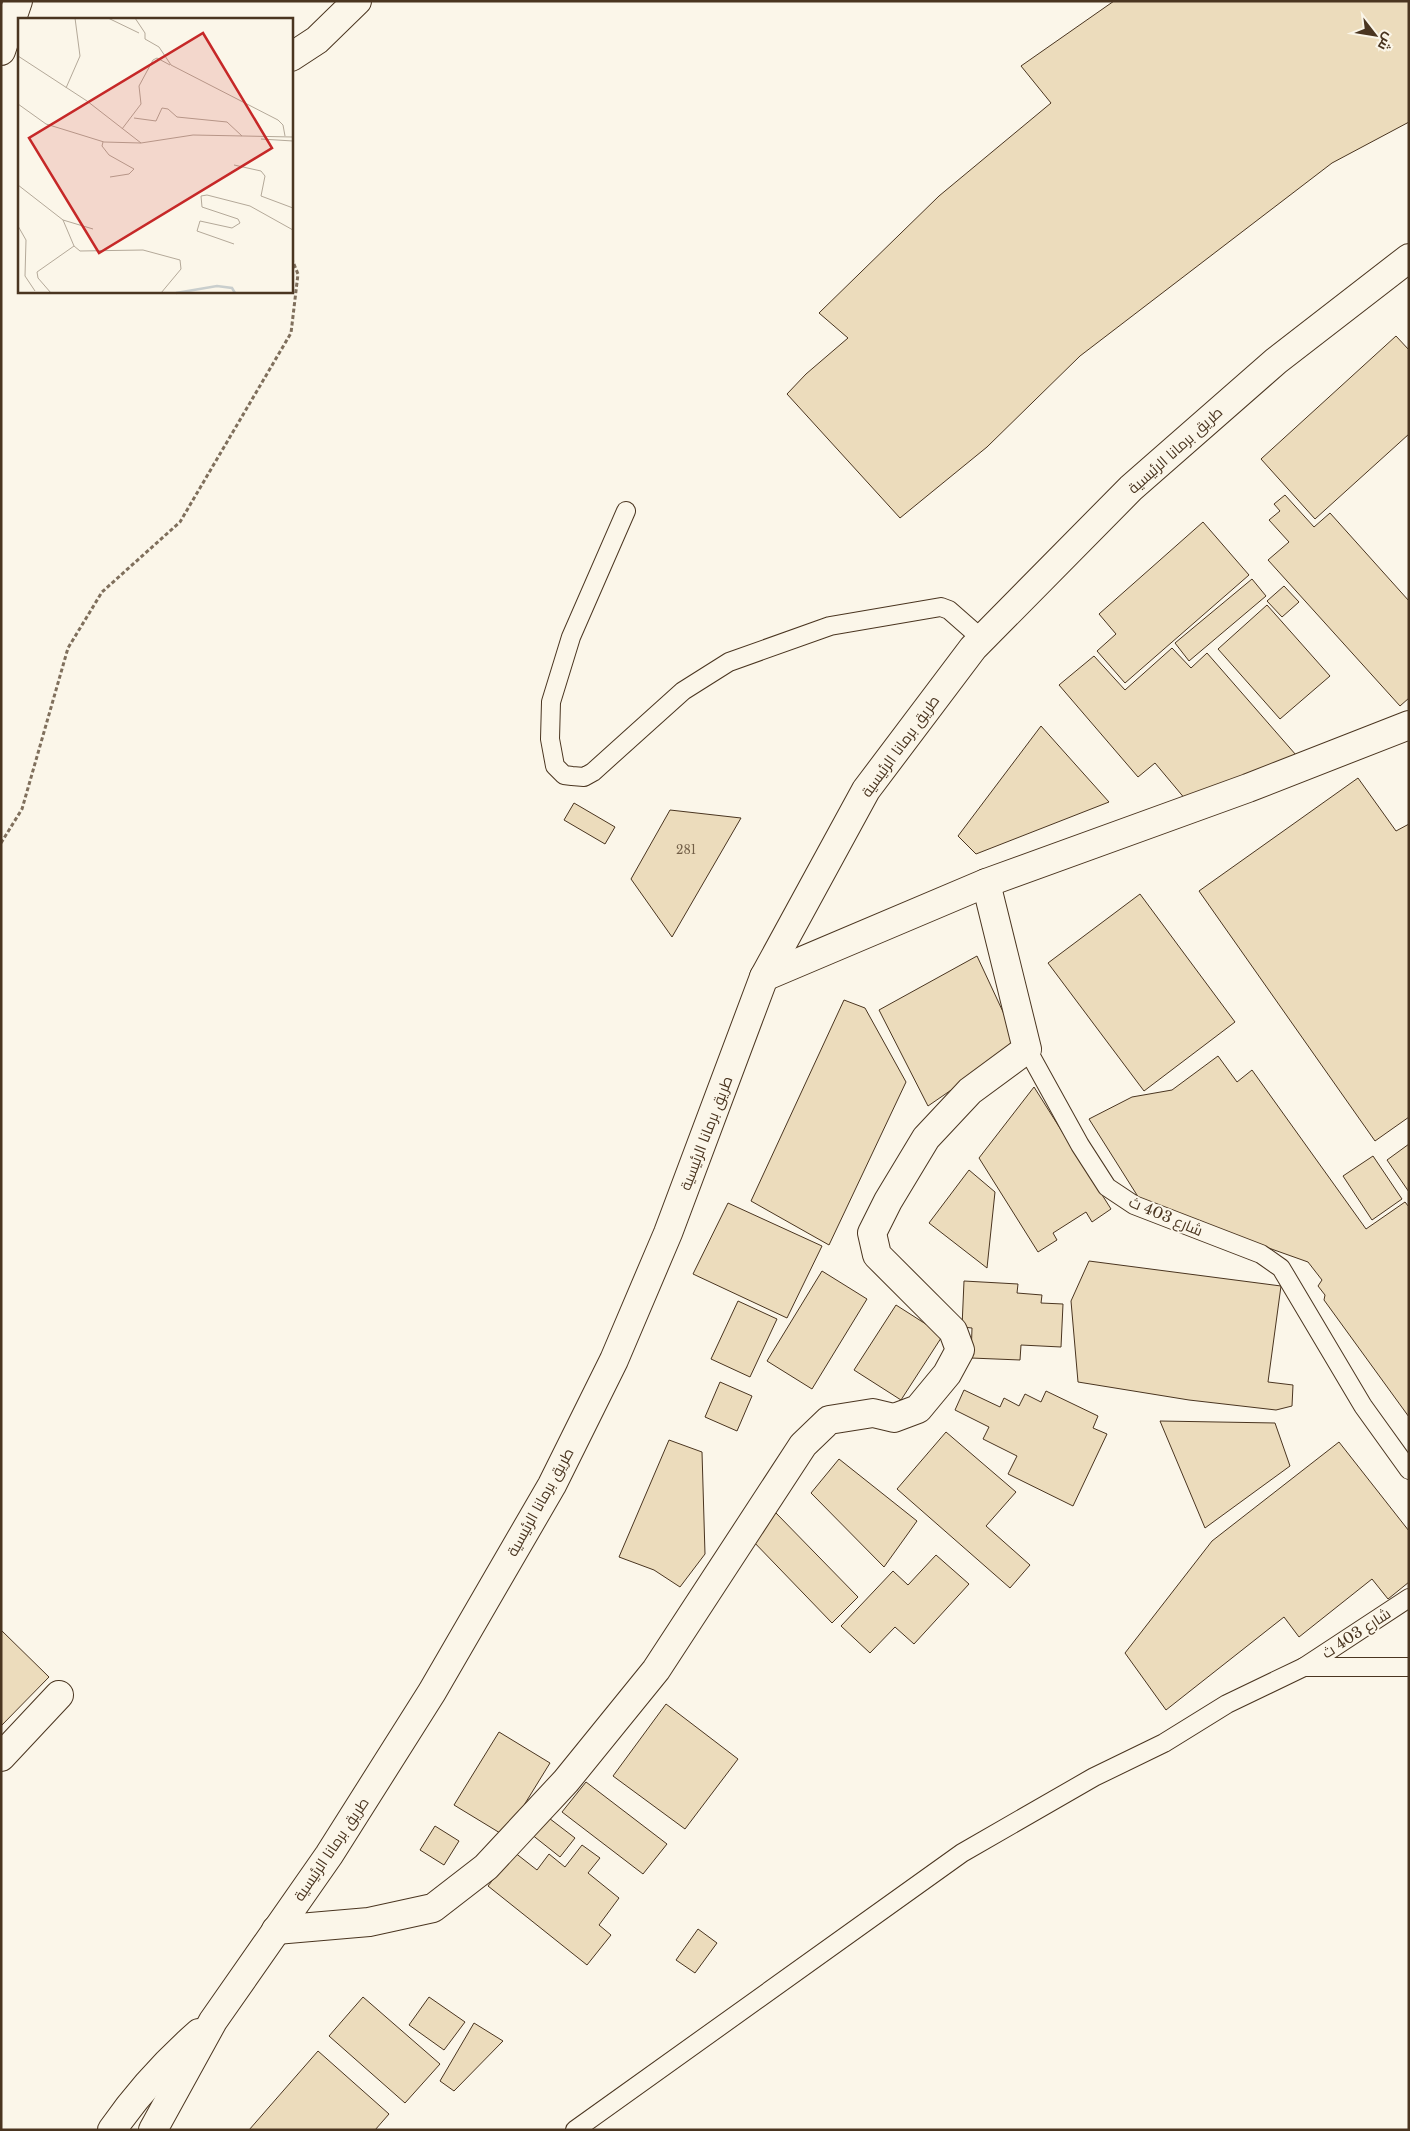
<svg xmlns="http://www.w3.org/2000/svg" width="1410" height="2131" viewBox="0 0 1410 2131" font-family="'Libre Baskerville',Cairo,serif">
<style>
.building{fill:#ecdcbc;stroke:#4a3520}
.lines{fill:none;stroke-linecap:round;stroke-linejoin:round}
.service-casing{stroke:#4a3520;stroke-width:20}
.minor-casing{stroke:#4a3520;stroke-width:30}
.tertiary-casing{stroke:#4a3520;stroke-width:30}
.secondary-casing{stroke:#4a3520;stroke-width:30}
.path{stroke:#7f6f5c;stroke-width:3;stroke-dasharray:4 2.5;stroke-linecap:butt}
.service{stroke:#fbf6e9;stroke-width:18}
.minor{stroke:#fbf6e9;stroke-width:28}
.tertiary{stroke:#fbf6e9;stroke-width:28}
.secondary{stroke:#fbf6e9;stroke-width:28}
.labels{text-anchor:middle;dominant-baseline:central;stroke-width:4;stroke-linejoin:round;paint-order:stroke}
.number-label{font-size:12px;fill:#725f47}
.street-label{font-size:15px;fill:#4a3520;stroke:#fbf6e9}
.inset-river{fill:none;stroke:#c9cecd;stroke-width:2.5}
.inset-road{fill:none;stroke:#b4a999;stroke-width:1}
.view{fill:#c62828;fill-opacity:0.15;stroke:#c62828;stroke-width:2.5}
.inset-edge{fill:none;stroke:#4a3520;stroke-width:2.5}
</style>
<rect width="100%" height="100%" fill="#fbf6e9"/>
<g class="building">
<path d="M1114 1H1409V122L1332 163 1080 356 987 447 900 518 787 394 806 374 848 338 819 313 939 196 1051 103 1021 66Z"/>
<path d="M1396 336 1409 350V434L1315 519 1261 459Z"/>
<path d="M1285 495 1314 527 1330 513 1409 601V698L1400 706 1268 560 1289 542 1269 520 1280 511 1274 504Z"/>
<path d="M1203 522 1249 575 1125 683 1097 651 1116 634 1099 614Z"/>
<path d="M1252 579 1266 596 1189 661 1175 643Z"/>
<path d="M1284 586 1299 602 1282 617 1267 601Z"/>
<path d="M1267 605 1330 676 1280 719 1218 649Z"/>
<path d="M1172 648 1191 668 1207 653 1296 755 1186 800 1155 763 1138 777 1059 685 1094 656 1125 690Z"/>
<path d="M1041 726 1109 802 976 854 958 836Z"/>
<path d="M1358 778 1396 831 1409 824V1117L1375 1141 1199 891Z"/>
<path d="M574 803 615 827 605 844 564 820Z"/>
<path d="M670 810 741 818 672 937 631 879Z"/>
<path d="M1140 894 1235 1022 1144 1091 1048 963Z"/>
<path d="M977 956 1018 1044 928 1106 879 1010Z"/>
<path d="M844 1000 865 1008 906 1082 829 1245 751 1201Z"/>
<path d="M1218 1056 1237 1082 1252 1070 1366 1229 1405 1202 1409 1207V1417L1324 1300 1325 1295 1318 1286 1322 1280 1308 1262 1142 1203 1089 1119 1132 1097 1172 1090Z"/>
<path d="M1034 1087 1111 1209 1092 1222 1086 1212 1053 1233 1057 1240 1038 1252 979 1158Z"/>
<path d="M1409 1144V1192L1387 1160Z"/>
<path d="M1373 1156 1402 1199 1372 1220 1343 1176Z"/>
<path d="M969 1170 995 1192 987 1268 929 1223Z"/>
<path d="M728 1203 822 1246 787 1318 693 1274Z"/>
<path d="M1089 1261 1281 1286 1268 1382 1293 1385 1292 1406 1276 1410 1189 1400 1078 1382 1071 1301Z"/>
<path d="M822 1271 867 1299 812 1389 767 1361Z"/>
<path d="M964 1281 1018 1284 1017 1293 1042 1295 1041 1303 1063 1304 1061 1347 1021 1345 1020 1360 971 1358 972 1328 962 1327Z"/>
<path d="M738 1301 777 1319 750 1377 711 1359Z"/>
<path d="M896 1305 943 1335 901 1400 854 1370Z"/>
<path d="M720 1382 752 1396 737 1431 705 1417Z"/>
<path d="M964 1390 1000 1407 1004 1398 1019 1406 1025 1394 1041 1402 1046 1391 1098 1416 1093 1428 1107 1434 1073 1506 1008 1474 1017 1456 983 1439 989 1427 955 1410Z"/>
<path d="M1160 1421 1275 1423 1290 1466 1205 1528Z"/>
<path d="M946 1432 1016 1492 986 1526 1030 1565 1010 1588 897 1489Z"/>
<path d="M669 1440 702 1452 705 1554 680 1587 654 1570 619 1557Z"/>
<path d="M1339 1442 1409 1531V1582L1388 1599 1372 1579 1299 1637 1284 1617 1166 1710 1125 1653 1212 1541Z"/>
<path d="M839 1459 917 1521 884 1567 811 1493Z"/>
<path d="M776 1513 858 1597 832 1623 750 1538Z"/>
<path d="M936 1555 969 1584 914 1644 895 1627 870 1653 841 1626 893 1571 908 1585Z"/>
<path d="M1 1630 49 1677 1 1726Z"/>
<path d="M666 1704 738 1759 685 1829 613 1776Z"/>
<path d="M499 1732 550 1763 505 1836 454 1805Z"/>
<path d="M586 1782 667 1844 643 1874 562 1812Z"/>
<path d="M545 1815 575 1838 560 1857 531 1834Z"/>
<path d="M435 1826 459 1841 444 1865 420 1850Z"/>
<path d="M582 1845 600 1858 588 1873 619 1898 599 1925 611 1935 587 1965 488 1886 514 1852 537 1870 549 1854 565 1867Z"/>
<path d="M698 1929 717 1943 695 1973 676 1960Z"/>
<path d="M363 1997 440 2064 405 2103 329 2036Z"/>
<path d="M429 1997 465 2022 444 2050 409 2025Z"/>
<path d="M474 2023 503 2041 454 2091 440 2081Z"/>
<path d="M318 2051 389 2114 375 2130H249Z"/>
</g>
<g class="lines">
<defs>
<g id="service">
<path d="M626 511 571 637 551 702 550 739 555 766 564 775 572 776 584 777 593 772 683 691 729 662 830 626 941 607 949 610 982 639"/>
<path d="M1027 1049 1080 1145 1107 1187 1134 1205 1261 1254 1281 1268 1363 1406 1409 1470"/>
<path d="M1304 1667 1409 1598"/>
<path d="M575 2130 962 1853 1094 1777 1164 1743 1227 1704 1304 1667H1409"/>
</g>
<g id="minor">
<path d="M1 51 18 1"/>
<path d="M291 57 317 40 357 1"/>
<path d="M1 1757 59 1695"/>
<path d="M276 1930 369 1922 433 1908 486 1867 566 1781 656 1670 803 1445 829 1420 873 1413 894 1418 918 1409 947 1374 960 1350 953 1331 877 1255 872 1233 888 1201 926 1138 970 1091 1027 1049 986 883"/>
</g>
<path id="tertiary" d="M764 977 986 883 1248 788 1409 725"/>
<g id="secondary">
<path d="M112 2130C137 2094 166 2062 199 2033"/>
<path d="M153 2130 213 2021 329 1855 432 1692 552 1485 614 1360 668 1233 764 977 866 790 973 648 1131 488 1276 361 1409 258"/>
</g>
</defs>
<use href="#service" class="service-casing"/>
<use href="#minor" class="minor-casing"/>
<use href="#tertiary" class="tertiary-casing"/>
<use href="#secondary" class="secondary-casing"/>
<path class="path" d="M1 843 22 809 68 648 102 592 180 522 291 333 298 274 291 257"/>
<use href="#service" class="service"/>
<use href="#minor" class="minor"/>
<use href="#tertiary" class="tertiary"/>
<use href="#secondary" class="secondary"/>
</g>
<g class="labels">
<g class="number-label">
<text x="686" y="849">281</text>
</g>
<g class="street-label">
<text transform="translate(1175 450) rotate(-42)">طريق برمانا الرئيسية</text>
<text transform="translate(900 746) rotate(-54)">طريق برمانا الرئيسية</text>
<text transform="translate(706 1133) rotate(-69)">طريق برمانا الرئيسية</text>
<text transform="translate(1166 1216) rotate(23)">شارع 403 ث</text>
<text transform="translate(540 1502) rotate(-61)">طريق برمانا الرئيسية</text>
<text transform="translate(1356 1633) rotate(-33)">شارع 403 ث</text>
<text transform="translate(331 1849) rotate(-56)">طريق برمانا الرئيسية</text>
</g>
</g>
<g transform="translate(18 18)">
<rect width="275" height="275" fill="#fbf6e9"/>
<path class="inset-river" d="M158 275 199 268 214 270 217 275"/>
<path class="inset-road" d="M90 0 121 15M117 0 127 15V21L141 29 153 47 260 102 265 107 267 118M0 38 69 83 123 125M48 70 62 38 57 0M0 86 28 106 86 124 123 125 175 117 275 119M116 100 138 103 144 90 150 91 159 99 209 104 224 118M104 111 123 86 121 68 135 42 139 40 152 47M243 121 275 123M85 124 84 128 91 137 116 151 111 156 92 159M216 147 243 153 247 158 243 178 275 190M0 167 45 202 56 228 62 233 125 232 162 242 163 251 143 275M45 202 75 211M0 208 8 222 7 258 17 273M216 226 179 213 182 203 214 210 222 205 220 201 184 189 183 178 189 177 232 188 275 212M33 275 20 260 19 254 56 228"/>
<path class="view" d="M185 15 254 130 81 235 11 120Z"/>
<rect width="275" height="275" class="inset-edge"/>
</g>
<rect width="1410" height="2131" fill="none" stroke="#4a3520" stroke-width="5"/>
<g transform="translate(1375 35) rotate(121)" stroke="#fbf6e9" stroke-width="4" paint-order="stroke">
<path d="M0-4L9 19L0 12L-9 19Z" fill="#4a3520"/>
<text y="-8" font-size="14" font-weight="bold" text-anchor="middle" fill="#4a3520">ش</text>
</g>
</svg>
